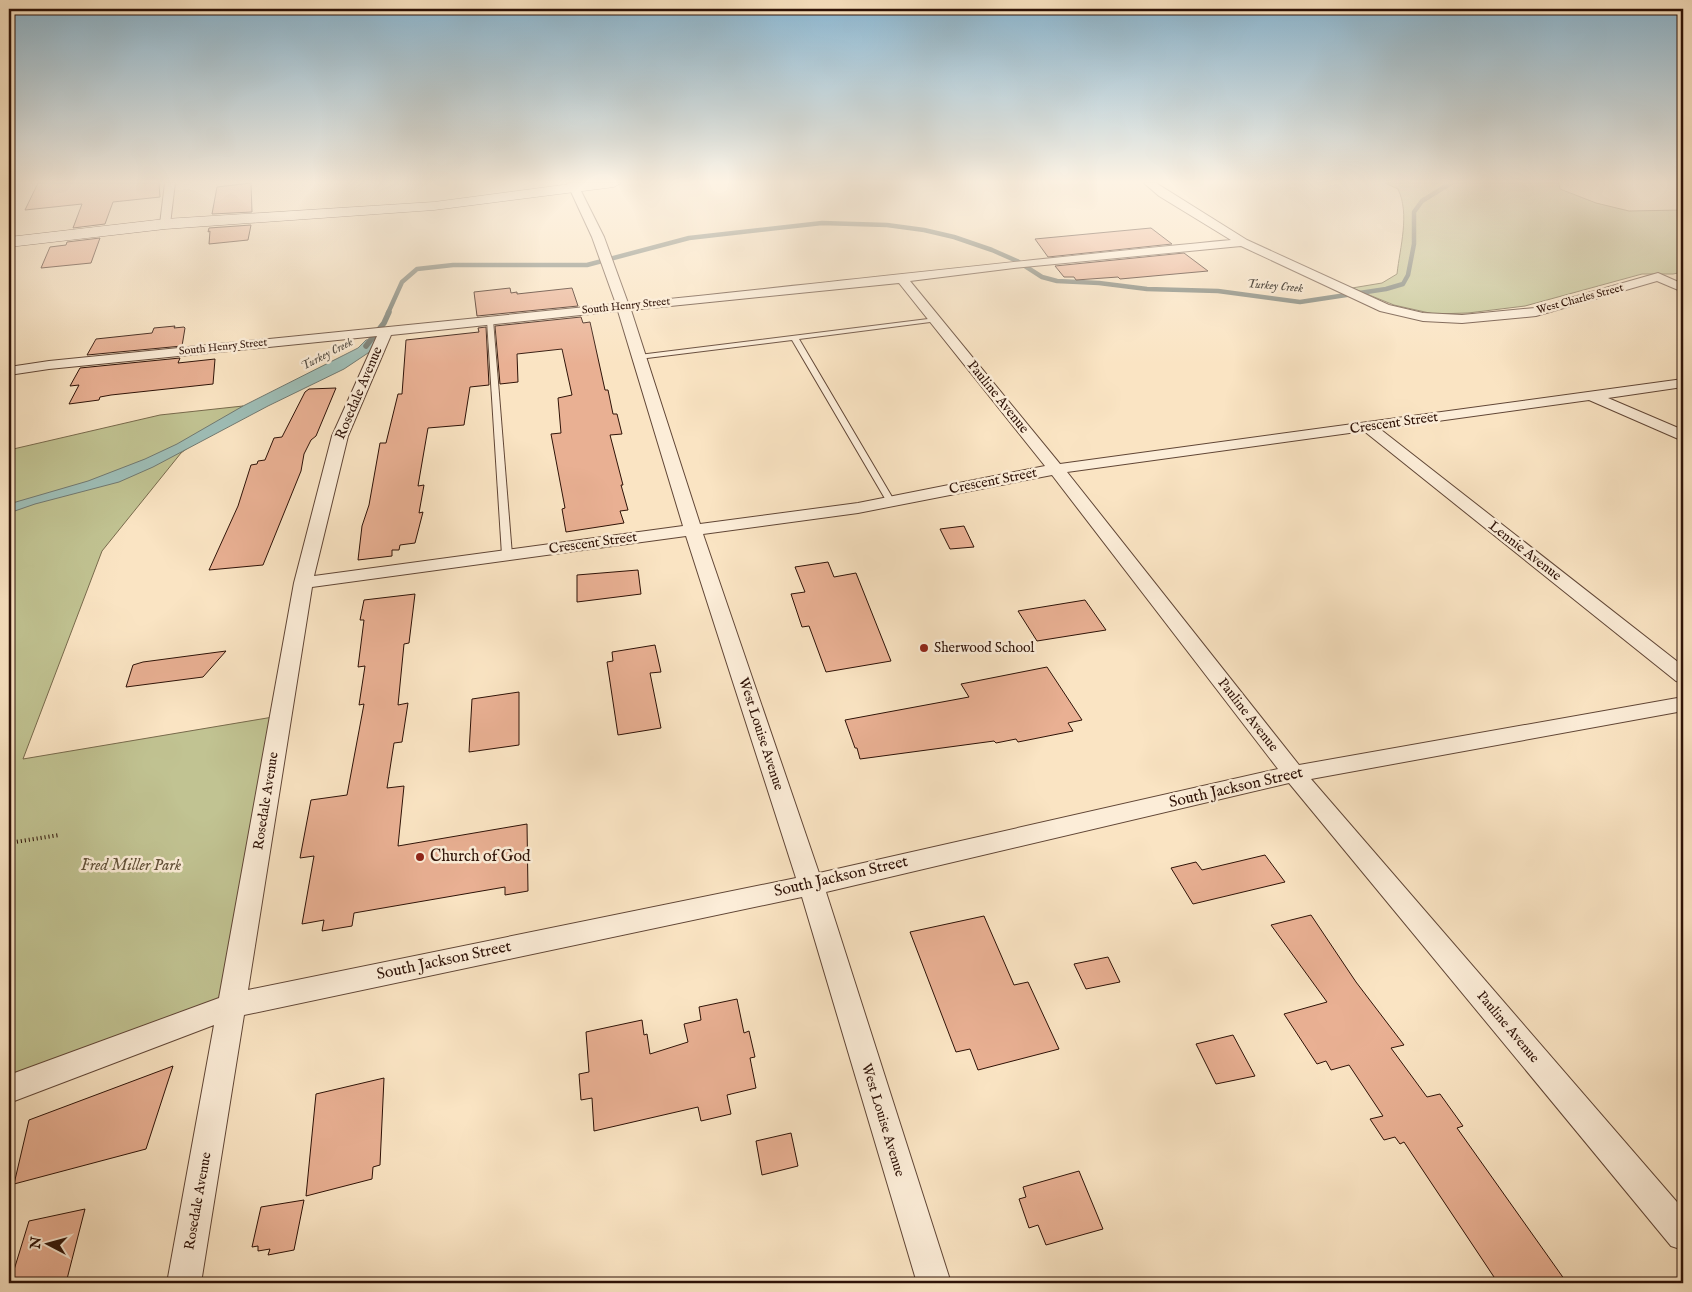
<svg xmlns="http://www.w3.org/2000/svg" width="1692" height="1292" viewBox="0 0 1692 1292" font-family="'IM FELL English',serif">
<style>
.green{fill:#c1c392;stroke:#786a4c}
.water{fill:#9ebeb7;stroke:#717971}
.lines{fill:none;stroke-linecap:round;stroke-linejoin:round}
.stream-far1{stroke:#717971;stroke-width:4.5}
.stream{stroke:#717971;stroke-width:5.5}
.building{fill:#e9b093;stroke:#2e1207}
.lane-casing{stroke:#614636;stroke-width:2}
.street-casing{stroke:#614636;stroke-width:2}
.secondary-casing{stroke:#2e1207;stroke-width:1}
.path{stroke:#2e1207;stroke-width:4;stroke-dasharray:1 3;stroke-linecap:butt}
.lane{fill:#fcedd8;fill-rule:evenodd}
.street{fill:#fcedd8;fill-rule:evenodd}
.secondary{fill:#fcedd8;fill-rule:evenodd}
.poi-dot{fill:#8f2418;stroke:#fcedd8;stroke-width:2}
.labels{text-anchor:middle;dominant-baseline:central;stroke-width:5;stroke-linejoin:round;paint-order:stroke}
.far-street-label{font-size:11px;fill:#2e1207;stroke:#fcedd8}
.far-water-label{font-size:12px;font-style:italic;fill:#554e45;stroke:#fcedd8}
.street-label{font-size:14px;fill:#2e1207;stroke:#fcedd8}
.poi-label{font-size:14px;fill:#2e1207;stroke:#fcedd8;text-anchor:start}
.near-street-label{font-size:16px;fill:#2e1207;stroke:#fcedd8}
.near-poi-label{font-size:16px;fill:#2e1207;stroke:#fcedd8;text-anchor:start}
.near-park-label{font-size:16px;font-style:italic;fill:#615038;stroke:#fcedd8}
</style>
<rect width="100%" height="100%" fill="#fae4c3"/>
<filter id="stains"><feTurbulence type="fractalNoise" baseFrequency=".004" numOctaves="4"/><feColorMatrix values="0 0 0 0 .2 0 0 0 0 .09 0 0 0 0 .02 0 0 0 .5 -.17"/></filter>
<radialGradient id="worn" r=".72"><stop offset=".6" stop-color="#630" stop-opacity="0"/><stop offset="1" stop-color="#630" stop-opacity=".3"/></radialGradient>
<g class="green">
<path d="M1385 183H1559L1560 189 1596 203 1629 211 1683 210V272L1673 274H1642L1525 306 1468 313 1434 314 1394 305 1352 288 1382 283 1397 274C1400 247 1410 214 1398 189Z"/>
<path d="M243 406 181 453 102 551 23 759 279 716 232 1005 9 1089V450L160 415Z"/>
</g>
<path class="water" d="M377 339 371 351 344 369 268 406 153 467 119 482 35 504 9 513V504L88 481 145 459 177 444 243 406 358 348 366 340Z"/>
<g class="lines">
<path class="stream-far1" d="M388 313 402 282 417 269 453 265H587L689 238 822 223 887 225 924 230 954 237 992 250 1017 261 1042 277 1057 281 1099 283 1147 289 1218 291 1300 302 1386 289 1403 284 1408 275 1414 244V212L1422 201 1451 183"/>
<path class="stream" d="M366 346 384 323 389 312"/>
</g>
<g class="building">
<path d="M38 183H159L160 197 113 202 105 224 73 228 82 204 25 210Z"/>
<path d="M251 183 252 212 212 214 217 187Z"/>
<path d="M251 225 248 240 209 244 210 231 208 232 209 228Z"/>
<path d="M1151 228 1172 244 1048 257 1035 239Z"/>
<path d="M100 238 91 263 41 268 50 247 66 245 67 242Z"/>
<path d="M1184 253 1208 271 1120 279 1118 277 1076 280 1074 277H1064L1055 266Z"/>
<path d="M510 288 511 293 517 292V294L572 288 578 306 477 316 474 292Z"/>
<path d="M581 317 583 323 590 322 605 390H608L613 414H617L622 434 610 435 623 485H621L628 510 620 511 624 523 566 532 562 509 565 508 551 434 561 433 558 398 572 395 562 349 517 354 518 382 500 384 495 326Z"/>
<path d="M175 326 174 328 184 327 185 328 182 346 87 355 96 339 152 333 154 328Z"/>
<path d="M486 327 489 385 470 387 464 425 428 428 418 486 424 485 419 513 423 512 415 543 400 545 399 550H392V556L358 560 362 526 369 505 380 443H386L398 394H402L406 340 479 332 478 328Z"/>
<path d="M180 358 178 363 215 359 213 384 111 395 100 397 99 400 69 404 79 385 70 386 80 368Z"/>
<path d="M336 388 316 436 311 440 304 454 301 471 263 565 209 570 238 506 251 465 257 464 258 461 265 460 274 438 282 437 305 392 309 389Z"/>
<path d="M964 526 974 547 950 549 940 529Z"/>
<path d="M828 562 834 577 856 573 891 661 826 672 809 626 802 627 791 594 805 592 795 567Z"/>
<path d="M638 570 641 594 577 602V575Z"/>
<path d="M415 594 409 643 404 644 398 705 408 703 402 742 394 743 387 788 404 786 398 846 527 824 528 891 505 895V887L354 913 352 926 322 931 324 920 302 924 314 856 300 858 311 800 347 795 364 704 359 705 365 666 358 667 364 620H360L364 600Z"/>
<path d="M1085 600 1106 630 1037 641 1018 611Z"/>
<path d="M655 645 661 672 650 673 661 728 618 735 607 662 613 661 612 652Z"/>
<path d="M226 651 203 677 126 687 133 665 143 662Z"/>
<path d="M1047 667 1082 720 1068 723 1073 731 1018 742 1016 739 996 743 994 741 860 759 857 748H855L845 720 969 697 961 684Z"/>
<path d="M519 692V745L469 752 472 699Z"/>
<path d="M1265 855 1285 882 1193 904 1171 868 1196 862 1202 870Z"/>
<path d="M1311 915 1356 982 1404 1045 1391 1048 1427 1097 1440 1094 1463 1126 1457 1128 1567 1283H1498L1404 1142 1400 1144 1395 1137 1384 1140 1370 1119 1383 1116 1349 1065 1331 1070 1326 1061 1317 1064 1284 1014 1327 1002 1271 925Z"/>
<path d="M984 916 1014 985 1028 982 1059 1049 978 1070 970 1049 956 1052 910 932Z"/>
<path d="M1108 957 1120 982 1086 989 1074 964Z"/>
<path d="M737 999 744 1033 749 1031 755 1057 750 1058 756 1088 727 1095 731 1114 701 1121 698 1107 594 1131 592 1098 581 1100 579 1074 589 1072 586 1032 642 1020 644 1035 647 1034 650 1054 688 1042 684 1024 701 1020 699 1007Z"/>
<path d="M1233 1035 1255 1076 1216 1084 1196 1044Z"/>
<path d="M173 1066 146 1149 14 1184 29 1120Z"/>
<path d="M384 1078 380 1165 373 1167 372 1179 306 1196 316 1094Z"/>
<path d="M791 1133 798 1166 762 1175 756 1141Z"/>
<path d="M1079 1171 1103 1229 1046 1245 1038 1225 1029 1228 1019 1199 1026 1197 1023 1187Z"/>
<path d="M304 1200 294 1250 268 1255 270 1249 258 1251V1246L252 1247 261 1207Z"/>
<path d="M85 1209 67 1279 51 1283H10L29 1221Z"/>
</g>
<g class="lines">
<defs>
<g id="lane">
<path d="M490 318 493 320 512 555 507 558 502 555 487 320Z"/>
<path d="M936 318 939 320 938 321 799 339 895 502 891 505 887 502 792 340 639 359 636 357 639 355Z"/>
</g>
<g id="street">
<path d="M165 183H175L170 224 165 227 160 224Z"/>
<path d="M567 183H577L604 237 628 303C829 283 1030 259 1231 240L1159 196 1144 183H1156L1247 240 1389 305 1423 313 1462 315 1535 308 1658 273 1683 284V292L1657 281 1536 316 1462 323 1423 321 1380 311 1241 246 1014 268 910 281 1060 464 1683 379V387L1608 398 1683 430V441L1589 400 1380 429 1683 666V683L1676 681 1364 431 1067 472 1299 765 1683 697V711L1311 779 1683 1209V1250L1671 1246 1289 783 826 892 951 1283H917L802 897 244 1015 201 1283H167L214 1025 9 1103V1075L219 998 294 583 332 436 377 336 49 369 9 375V367L49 361 616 304 592 237ZM899 283 1045 466 858 503 700 524 631 310ZM618 311 683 526 314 576 348 436 391 335ZM1052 475 1278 769 819 873 703 534 858 513ZM686 536 796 878 248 990 312 587Z"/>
</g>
<path id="secondary" d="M578 183H621L614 187 434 210 165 229 9 247V237L165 219 434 202Z"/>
</defs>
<use href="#lane" class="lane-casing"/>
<use href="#street" class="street-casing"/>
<use href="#secondary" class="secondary-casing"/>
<path class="path" d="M9 843 59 835"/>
<use href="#lane" class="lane"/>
<use href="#street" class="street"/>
<use href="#secondary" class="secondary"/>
</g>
<linearGradient id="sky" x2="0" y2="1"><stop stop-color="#8ab8d4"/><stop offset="0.5" stop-color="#fdf3e4"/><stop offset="1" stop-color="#fdf3e4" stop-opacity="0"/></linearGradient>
<rect width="1692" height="364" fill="url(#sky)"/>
<g class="poi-dot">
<circle cx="924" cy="648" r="5"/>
<circle cx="420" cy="857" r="5"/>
</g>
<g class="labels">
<g class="far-street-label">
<text transform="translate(1580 299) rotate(-15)">West Charles Street</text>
<text transform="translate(626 306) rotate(-6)">South Henry Street</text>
<text transform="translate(223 347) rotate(-6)">South Henry Street</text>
</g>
<g class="far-water-label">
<text transform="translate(1275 286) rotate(5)">Turkey Creek</text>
<text transform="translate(327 354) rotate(-27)">Turkey Creek</text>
</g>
<g class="street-label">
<text transform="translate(359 393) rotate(-67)">Rosedale Avenue</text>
<text transform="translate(998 397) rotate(51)">Pauline Avenue</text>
<text transform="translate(1394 423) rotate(-8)">Crescent Street</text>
<text transform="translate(993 481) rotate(-11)">Crescent Street</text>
<text transform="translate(593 543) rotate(-8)">Crescent Street</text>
<text transform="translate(1525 551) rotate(38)">Lennie Avenue</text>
<text transform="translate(1248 715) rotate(52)">Pauline Avenue</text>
<text transform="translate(761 734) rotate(72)">West Louise Avenue</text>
<text transform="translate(266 801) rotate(-81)">Rosedale Avenue</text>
<text transform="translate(1508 1027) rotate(50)">Pauline Avenue</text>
<text transform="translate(883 1120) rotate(73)">West Louise Avenue</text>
<text transform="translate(198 1201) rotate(-80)">Rosedale Avenue</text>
</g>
<g class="poi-label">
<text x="934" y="648">Sherwood School</text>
</g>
<g class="near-street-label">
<text transform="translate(1236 788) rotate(-13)">South Jackson Street</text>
<text transform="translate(841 877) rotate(-13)">South Jackson Street</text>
<text transform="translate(444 961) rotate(-12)">South Jackson Street</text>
</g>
<g class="near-poi-label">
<text x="430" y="857">Church of God</text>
</g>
<g class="near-park-label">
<text x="131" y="866">Fred Miller Park</text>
</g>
</g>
<rect width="1692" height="1292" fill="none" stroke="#fae4c3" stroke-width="30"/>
<rect x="10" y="10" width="1672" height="1272" fill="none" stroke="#2e1207" stroke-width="2.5"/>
<rect x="15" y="15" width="1662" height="1262" fill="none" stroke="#2e1207"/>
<g transform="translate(48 1244) rotate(276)" stroke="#fcedd8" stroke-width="4" paint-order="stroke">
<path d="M0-4L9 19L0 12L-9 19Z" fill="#2e1207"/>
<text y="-8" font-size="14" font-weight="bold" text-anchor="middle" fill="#2e1207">N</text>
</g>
<rect width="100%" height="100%" filter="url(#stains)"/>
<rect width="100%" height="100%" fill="url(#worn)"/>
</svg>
